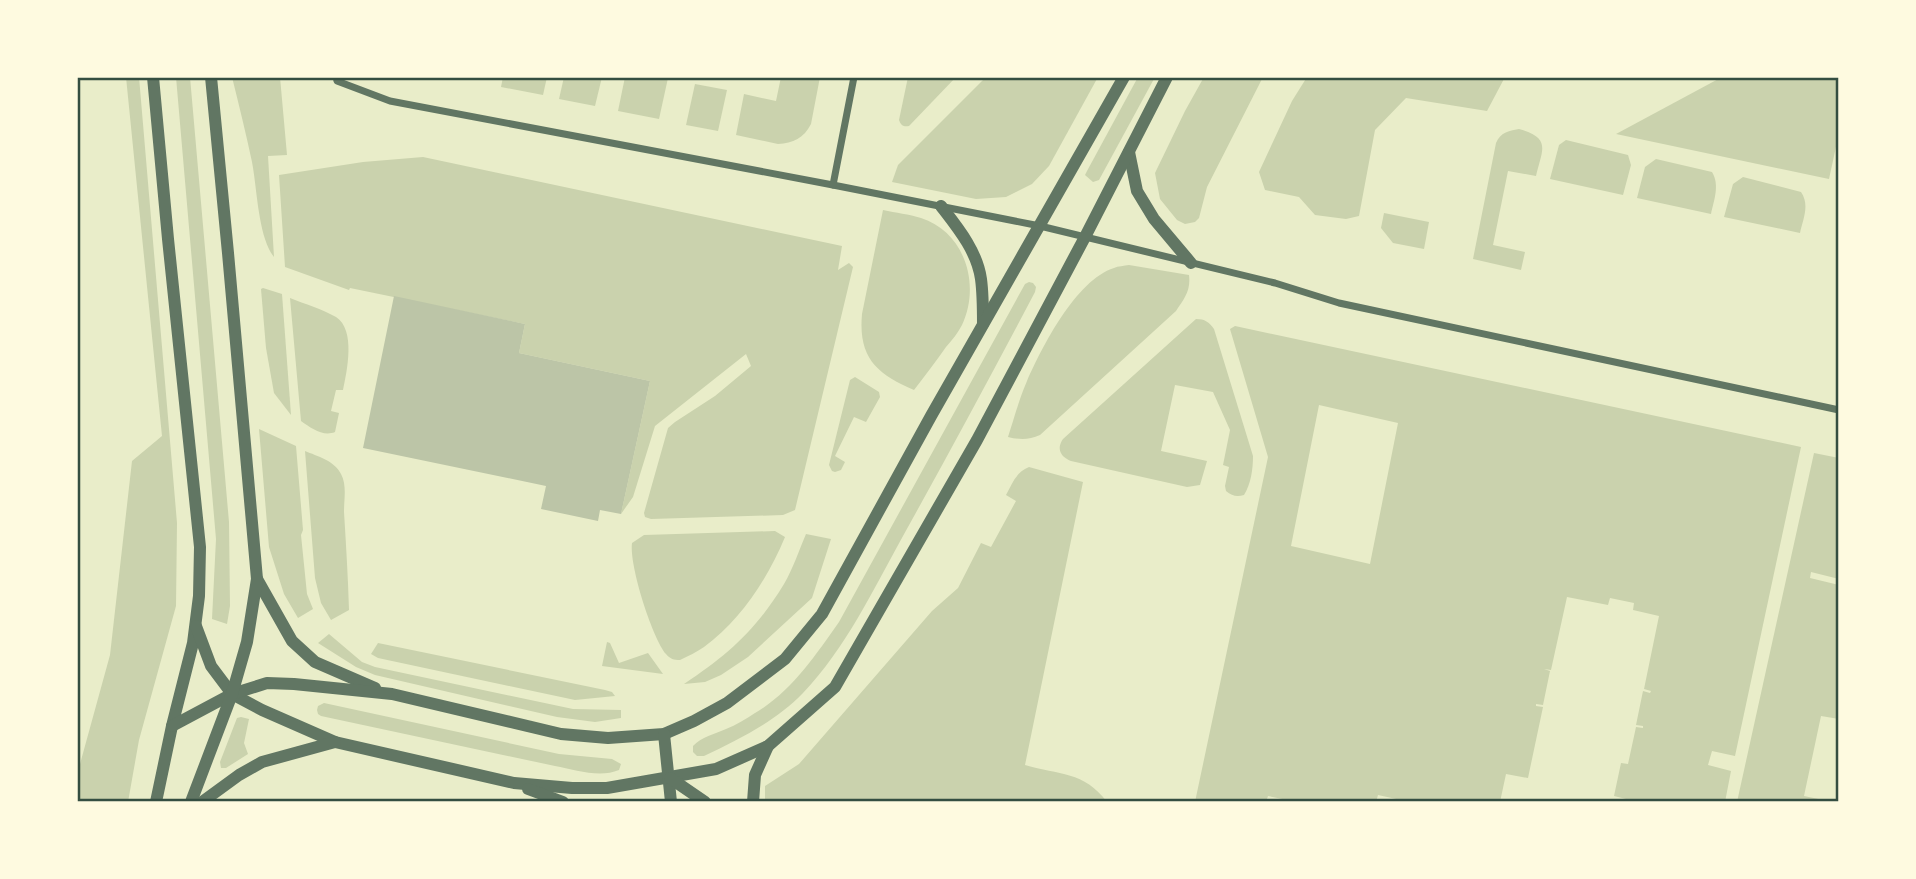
<svg xmlns="http://www.w3.org/2000/svg" width="1916" height="879" viewBox="0 0 1916 879" font-family="Karla,sans-serif">
<style>
.green{fill:#cad2ad;fill-rule:evenodd}
.building{fill:#bcc5a7}
.lines{fill:none;stroke-linecap:round;stroke-linejoin:round}
.minor{stroke:#617663;stroke-width:7}
.tertiary{stroke:#617663;stroke-width:12}
.neatline{fill:none;stroke:#344e41;stroke-width:2.5}
</style>
<rect width="100%" height="100%" fill="#e9edc9"/>
<g class="green">
<path d="M126 77H139L177 523 176 606 139 740 128 802H81L77 791V775L110 655 132 461 162 436Z"/>
<path d="M176 77H190L229 522 230 606 227 624 212 619 216 539Z"/>
<path d="M232 77H280L287 155 268 156 274 257C258 237 257 187 252 162 246 134 239 105 232 77Z"/>
<path d="M503 77H547L543 95 501 87Z"/>
<path d="M564 77H602L595 106 559 99Z"/>
<path d="M625 77 668 78 659 119 618 111Z"/>
<path d="M781 77H820L811 124C804 138 793 143 778 144L736 135 744 94 776 101Z"/>
<path d="M908 77H956L909 126C904 127 901 126 899 120Z"/>
<path d="M986 77H1098L1049 166 1032 184 1006 197 976 199 892 182 898 165Z"/>
<path d="M1138 77H1155L1099 180 1093 182 1085 175 1087 171Z"/>
<path d="M1204 77H1263L1207 187 1199 218 1195 222 1185 224 1177 220 1160 199 1155 173 1185 111Z"/>
<path d="M1307 77H1505L1487 111 1406 98 1375 130 1359 216 1346 219 1315 215 1299 197 1265 190 1259 172 1292 101Z"/>
<path d="M1722 77H1839V133L1829 179 1616 134Z"/>
<path d="M695 84 727 90 718 131 686 125Z"/>
<path d="M1519 129C1552 138 1542 150 1536 176L1508 171 1493 245 1525 252 1521 270 1473 259 1496 143C1501 132 1508 131 1519 129Z"/>
<path d="M1566 140 1628 155 1631 165 1623 195 1550 179 1559 145Z"/>
<path d="M423 157 842 246 838 270 849 263 853 267 795 510 783 515 651 519 645 517 644 513 668 428 675 422 715 396 751 366 746 354 655 426 633 497 621 514 650 381 519 353 525 324 350 288 349 290 285 267 279 175 363 162Z"/>
<path d="M1656 159 1712 172C1720 185 1714 200 1711 214L1637 198 1645 167Z"/>
<path d="M1743 177 1801 192C1810 205 1803 219 1800 233L1724 217 1733 184Z"/>
<path d="M883 210C896 213 909 214 921 218 965 232 981 285 962 325 958 333 952 340 946 347 936 361 925 376 914 390 877 374 858 358 862 314Z"/>
<path d="M1384 213 1429 222 1424 249 1393 243 1381 228Z"/>
<path d="M1129 265 1189 275C1191 291 1184 299 1176 311L1040 435C1029 440 1020 440 1008 437 1014 419 1019 399 1027 381 1042 347 1076 280 1114 268 1118 266 1124 266 1129 265Z"/>
<path d="M1029 282 1033 283 1036 287 1035 292C992 374 948 455 903 536 873 590 846 648 803 693 775 722 739 739 704 756H697L693 752V746C701 737 715 734 726 729 736 725 746 719 755 713 791 692 815 656 839 622L1025 284Z"/>
<path d="M263 288 282 294 291 415 274 393 266 348 261 289Z"/>
<path d="M290 298C305 304 322 309 336 317 356 330 347 371 343 390H336L331 411 339 413 335 432C323 437 311 428 301 421Z"/>
<path d="M1196 319C1205 319 1209 322 1214 329L1253 456C1253 469 1251 484 1244 495 1237 497 1232 496 1226 491L1225 486 1229 467 1223 465 1230 430 1213 392 1175 385 1161 451 1207 461 1200 485 1187 487 1071 461C1061 457 1056 449 1063 439Z"/>
<path d="M1235 326 1801 447 1735 756 1712 751 1708 765 1731 771 1725 802H1638L1614 796 1621 763 1628 764 1636 727 1643 728V726L1636 725 1643 691 1650 693 1651 691 1644 689 1659 616 1633 610 1634 603 1610 598 1608 605 1567 597 1551 670 1544 669 1550 671 1543 705 1536 704V706L1543 707 1528 778 1506 774 1500 802H1410L1378 795 1376 802H1297L1268 796 1266 802H1195L1268 457 1230 329ZM1319 405 1398 423 1370 564 1291 546Z"/>
<path d="M855 377 879 392 880 397 866 422 854 417 835 456 845 462 841 470 835 472 832 471 829 465 850 380Z"/>
<path d="M259 429 296 446 303 530 301 535 307 594 313 609 298 618 284 594 269 547Z"/>
<path d="M305 451C317 456 335 461 341 474 347 485 344 499 344 512 346 544 348 577 349 610L331 620 321 603 315 578Z"/>
<path d="M1814 453 1839 458V579L1811 572 1810 578 1839 585V719L1821 716 1804 796 1833 802H1737Z"/>
<path d="M1029 467 1083 482 1025 765C1059 775 1084 771 1107 802H765V786L799 764 932 611 958 588 981 543 991 547 1016 501 1006 495C1012 484 1016 472 1029 467Z"/>
<path d="M775 531 785 537C768 578 741 620 704 647 697 652 688 656 680 660 674 660 670 659 666 654 652 637 629 565 632 543L644 535Z"/>
<path d="M806 534 831 539 812 598 748 657 721 675 705 682 684 684C728 655 756 630 784 584 793 569 799 550 806 534Z"/>
<path d="M329 634 362 662 375 667 573 709 621 710V718L595 722 557 717 375 675 356 667 318 643Z"/>
<path d="M607 642 610 643 619 663 648 653 663 674 602 666Z"/>
<path d="M378 643 605 690 612 692 615 696 575 700 378 658 371 654Z"/>
<path d="M324 703 559 754 612 759 621 764 619 770C600 778 575 770 555 766L321 716 318 714 317 710 318 706Z"/>
<path d="M241 717 249 719 244 743 248 754 226 768H221L220 762 237 718Z"/>
</g>
<path class="building" d="M394 296 525 324 519 353 650 381 621 514 600 510 598 521 541 509 546 486 363 448Z"/>
<g class="lines">
<g class="minor">
<path d="M336 77 337 81 390 101 833 185 1040 226 1275 283 1339 303 1839 410"/>
<path d="M833 185 854 77"/>
</g>
<g class="tertiary">
<path d="M153 77 168 239 200 547 199 596 193 643 172 726 156 802"/>
<path d="M1129 152 1137 191 1154 219 1191 263"/>
<path d="M941 206C958 228 977 251 981 279 983 294 983 309 983 324"/>
<path d="M257 579 292 641 315 662 375 688"/>
<path d="M196 626 211 666 232 694 262 710 335 742 514 783 572 788H607L716 769 768 746 835 687 977 440 1085 237 1167 77"/>
<path d="M172 726 232 694 267 683 294 684 392 694 561 734 608 738 664 734 694 721 727 703 785 659 822 614 931 416 1124 77"/>
<path d="M664 734 671 802"/>
<path d="M670 778 705 802"/>
<path d="M528 789 563 802"/>
<path d="M191 802 232 694 247 642 257 579 228 253 211 77"/>
<path d="M202 802 239 775 262 762 335 742"/>
<path d="M753 802 755 775 768 746"/>
</g>
</g>
<rect width="1916" height="879" fill="none" stroke="#fefae0" stroke-width="158"/>
<rect x="79" y="79" width="1758" height="721" class="neatline"/>
</svg>
